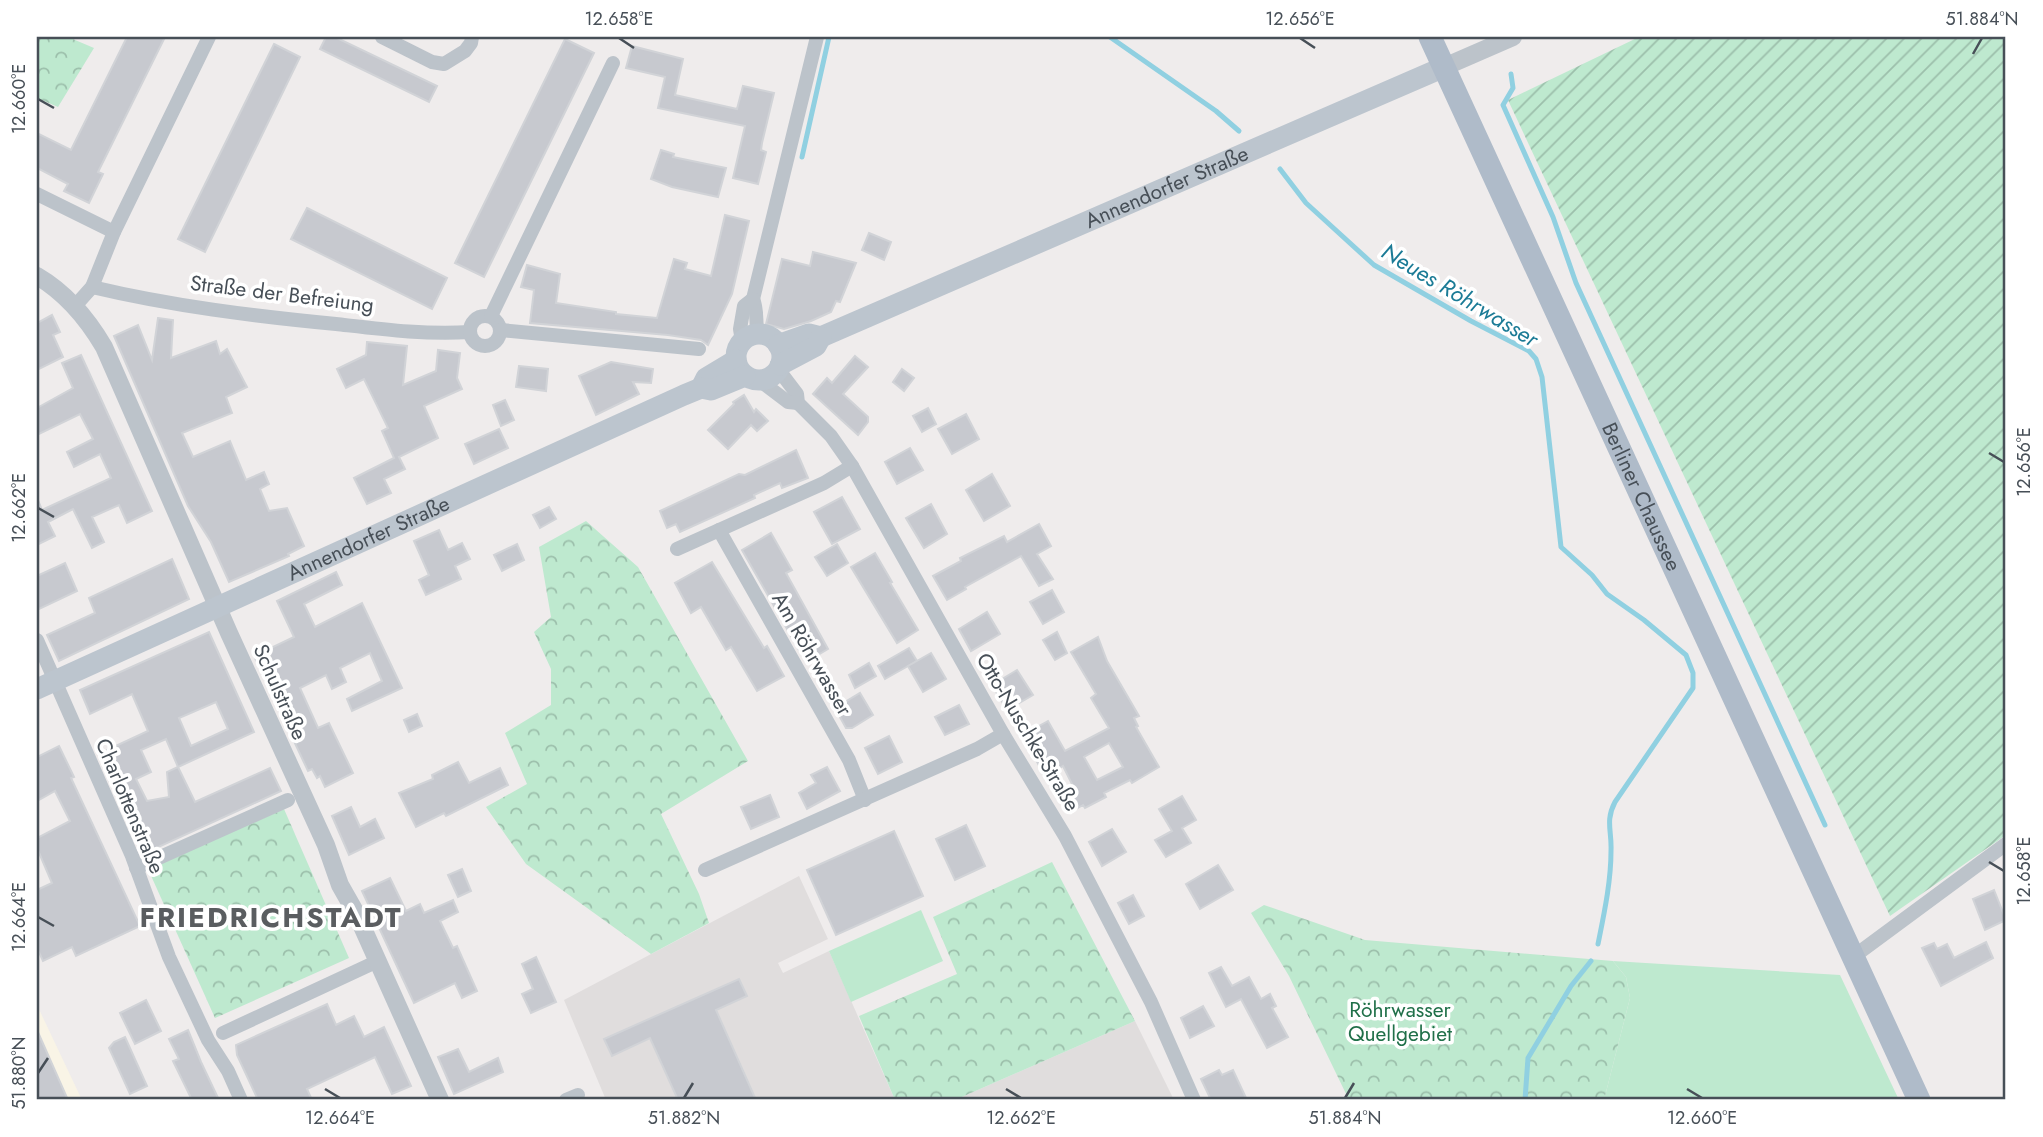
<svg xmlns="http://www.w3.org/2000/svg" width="2043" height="1137" viewBox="0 0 2043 1137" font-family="Jost,sans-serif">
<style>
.commercial{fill:#f9f4e6}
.education{fill:#e0dddd}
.grass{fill:#bee9cf}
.forest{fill:url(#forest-crowns)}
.garden{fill:url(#garden-furrows)}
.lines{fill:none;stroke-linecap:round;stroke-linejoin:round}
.stream{stroke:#90d0e1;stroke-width:5}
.building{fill:#c7c9cf;stroke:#d1d3d7;stroke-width:2;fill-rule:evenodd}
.minor{stroke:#bcc3ca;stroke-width:14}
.tertiary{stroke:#bcc3ca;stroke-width:18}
.secondary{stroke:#bcc5ce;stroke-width:21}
.primary{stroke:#afbbc9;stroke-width:23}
.ticks{fill:none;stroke:#474f57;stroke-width:2.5}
.labels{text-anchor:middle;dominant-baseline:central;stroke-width:7;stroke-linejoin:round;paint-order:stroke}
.street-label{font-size:21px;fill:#474f57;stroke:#fff}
.park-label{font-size:21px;fill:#207049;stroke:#fff}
.water-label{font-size:23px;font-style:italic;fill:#1b7b96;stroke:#fff}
.district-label{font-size:28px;font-weight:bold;letter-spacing:2px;fill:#5a5d60;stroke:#fff}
.neatline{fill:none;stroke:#474f57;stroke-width:2.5}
.ticks-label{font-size:18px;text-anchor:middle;fill:#474f57}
</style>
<defs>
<pattern id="forest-crowns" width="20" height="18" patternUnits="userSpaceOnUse" patternTransform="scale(1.75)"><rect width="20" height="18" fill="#bee9cf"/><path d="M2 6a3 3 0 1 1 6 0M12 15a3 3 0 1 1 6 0" fill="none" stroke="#9cbfab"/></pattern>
<pattern id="garden-furrows" width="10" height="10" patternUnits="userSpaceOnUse" patternTransform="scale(1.75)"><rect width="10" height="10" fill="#bee9cf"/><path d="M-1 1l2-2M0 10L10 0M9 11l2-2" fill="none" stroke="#9cbfab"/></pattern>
</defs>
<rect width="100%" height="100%" fill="#efecec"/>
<path class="commercial" d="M37 1005 82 1100H37Z"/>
<g class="education">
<path d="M799 876 828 939 778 963 783 973 829 951 895 1100H606L564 1000Z"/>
<path d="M1135 1021 1174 1100H955L1037 1064Z"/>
</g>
<g class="grass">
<path d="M921 910 943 961 851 1002 829 951Z"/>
<path d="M1613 961 1840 975 1899 1100H1604L1630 998 1626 977Z"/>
</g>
<g class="forest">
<path d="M37 37H68L94 48 58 107 37 98Z"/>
<path d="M586 521 638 567 748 761 661 814 699 894 709 923 651 954 526 864 486 807 527 784 505 733 551 705V669L534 632 551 617 539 547Z"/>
<path d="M284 809 349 958 215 1018 148 869Z"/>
<path d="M1052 862 1135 1021 955 1100H895L859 1016 957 974 933 917Z"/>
<path d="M1264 905 1365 940 1613 961 1626 977 1630 998 1604 1100H1349L1289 976 1251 913Z"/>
</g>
<path class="garden" d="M1639 37H2006V835L1890 916 1508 100Z"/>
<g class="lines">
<g class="stream">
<path d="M1110 37 1216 111 1239 131"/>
<path d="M1511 74 1513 88 1503 105 1553 217 1576 283 1825 825"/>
<path d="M802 157 829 37"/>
<path d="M1280 169 1306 203 1374 265 1471 321 1529 351 1536 359 1542 377 1561 547 1592 575 1607 594 1644 620 1686 655 1693 673V688L1615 802C1605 821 1612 831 1611 851 1611 882 1604 914 1598 944"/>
<path d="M1525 1100 1528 1058 1571 986 1591 961"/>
</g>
</g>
<g class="building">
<path d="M127 37H165L98 172 103 174 89 203 64 191 68 184 37 168V133L71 150Z"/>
<path d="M326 37H335L437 86 429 102 320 49Z"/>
<path d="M565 39 594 53 484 277 455 263Z"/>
<path d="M274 44 300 57 205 252 178 239Z"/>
<path d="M632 46 683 59 675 95 737 109 743 86 774 93 762 143 761 150 766 152 758 184 733 178 745 126 658 108 665 77 626 68Z"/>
<path d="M661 150 674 154 673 157 726 168 718 197 672 187 651 179Z"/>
<path d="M307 208 447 278 432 309 291 239Z"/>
<path d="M725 215 749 221 732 294 708 345 701 340 668 335 530 323 534 290 521 287 527 265 560 274 556 303 616 312V314L657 318 674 259 687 263 685 269 711 276Z"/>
<path d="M869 233 891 242 884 260 862 250Z"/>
<path d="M813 252 856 263 840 302 836 301 831 312 811 321 784 329 766 324 782 259 810 266Z"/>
<path d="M52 315 60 332 53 335 63 357 37 370V323Z"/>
<path d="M158 318 173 320 171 358 216 341 220 354 227 349 247 387 226 397 232 413 182 433 193 457 230 441 246 480 264 472 269 484 260 489 269 511 287 508 304 546 288 554 289 556 229 582 211 542 188 506 114 336 138 325 152 360Z"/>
<path d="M367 342 407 346 403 385 436 371 438 350 460 353 457 378 462 389 424 406 438 438 399 457 405 469 384 479 391 493 367 504 354 478 394 458 382 431 388 428 364 379 346 388 337 369 366 355Z"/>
<path d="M81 355 152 511 127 523 119 505 92 517 104 542 92 548 73 509 48 522 55 536 37 545V498L42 510 111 478 100 454 74 467 67 452 93 439 80 414 37 435V408L73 388 62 363Z"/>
<path d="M855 356 868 367 843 394 868 417V422L858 435 813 394 827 378 832 383Z"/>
<path d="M611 362 653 369 651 383 633 382 639 394 596 415 579 376Z"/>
<path d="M519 366 548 369 546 391 516 387Z"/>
<path d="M902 369 914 378 904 391 893 382Z"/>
<path d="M744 395 754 412 756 409 768 421 757 431 751 425 728 449 708 430 734 404 733 402Z"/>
<path d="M505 400 514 420 501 426 493 405Z"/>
<path d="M928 408 936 424 922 432 913 416Z"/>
<path d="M966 414 979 439 952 454 938 429Z"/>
<path d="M499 429 508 448 474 464 465 444Z"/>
<path d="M910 448 923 470 897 484 885 462Z"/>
<path d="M796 450 808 478 782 488 780 483 754 495 755 498 680 532 676 524 667 528 660 511 739 474 745 475Z"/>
<path d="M992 474 1010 506 984 521 966 490Z"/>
<path d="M842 497 860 529 832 544 814 512Z"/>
<path d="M931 504 947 534 924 548 906 518Z"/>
<path d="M549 507 556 519 540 528 533 515Z"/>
<path d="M1039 524 1051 546 1037 554 1053 579 1039 586 1021 556 965 587 966 589 947 600 933 576 961 561 960 558 1004 536 1007 542Z"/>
<path d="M439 530 448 550 462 543 470 559 455 566 461 579 426 595 419 580 429 575 414 541Z"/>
<path d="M771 533 792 570 786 573 828 649 806 662 742 550Z"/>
<path d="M517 544 524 560 502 571 494 555Z"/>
<path d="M837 544 848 563 827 576 815 557Z"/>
<path d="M875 553 892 582 890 583 918 630 897 643 851 567Z"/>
<path d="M172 559 189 599 59 661 47 635 95 613 89 598Z"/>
<path d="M712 562 764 648 767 646 784 676 757 691 731 647 726 650 701 607 691 613 675 583Z"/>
<path d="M65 563 77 591 37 610V576Z"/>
<path d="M336 572 342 585 304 604 315 627 362 603 402 688 352 711 347 699 382 681 370 653 340 668 346 682 332 689 326 675 300 688 318 728 329 723 353 773 325 787 320 776 317 778 312 769 308 771 254 656 294 637 277 601Z"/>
<path d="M1052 590 1064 612 1043 624 1030 602Z"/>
<path d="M987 612 1000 634 971 651 959 629Z"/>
<path d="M209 632 254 732 178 767 195 802 270 768 281 791 152 850 140 819 138 820 107 750 148 731 132 694 90 714 80 690ZM216 702 228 729 191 746 179 718ZM166 739 178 767 167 772 169 797 147 801 136 779 151 772 141 750Z"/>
<path d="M1057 632 1067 653 1055 660 1043 640Z"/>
<path d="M1098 637 1107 661 1139 716 1134 718 1138 726 1136 727 1159 767 1132 783 1130 780 1104 793 1106 797 1085 808 1083 805 1071 812 1063 799 1076 792 1063 766 1045 777 1023 735 1048 721 1065 751 1109 728 1091 698 1096 694 1071 652ZM1109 743 1123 767 1097 780 1084 757Z"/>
<path d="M909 648 917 661 885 679 878 666Z"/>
<path d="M931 653 946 679 923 692 908 666Z"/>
<path d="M869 663 876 676 855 688 849 675Z"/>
<path d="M1017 670 1033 695 1007 710 992 685Z"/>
<path d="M860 693 873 715 852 728H846L835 708Z"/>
<path d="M959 705 969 724 945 735 935 717Z"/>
<path d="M417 714 422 726 409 732 404 720Z"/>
<path d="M889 736 902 762 878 774 865 748Z"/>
<path d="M59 746 74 777 71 778 140 926 76 956 72 947 43 961 37 948V890L52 883 37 848V838L70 821 55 791 37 801V757Z"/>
<path d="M458 762 469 783 500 768 508 785 446 816 444 813 416 827 399 793 433 779 432 775Z"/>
<path d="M827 767 840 791 807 809 799 793 816 783 811 775Z"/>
<path d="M770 795 779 817 751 829 741 807Z"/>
<path d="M1182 796 1196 820 1182 828 1191 843 1166 857 1155 840 1172 831 1159 809Z"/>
<path d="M351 807 360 827 375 819 384 838 349 855 332 816Z"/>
<path d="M966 825 985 866 955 880 936 839Z"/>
<path d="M1112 829 1126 852 1102 866 1089 842Z"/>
<path d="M894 831 923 896 836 935 807 870Z"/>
<path d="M1218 865 1233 890 1200 909 1186 884Z"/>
<path d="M462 869 471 891 458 897 448 875Z"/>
<path d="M390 878 406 911 420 904 424 913 453 900 458 912 440 921 453 948 457 946 477 991 462 998 455 983 414 1003 362 891Z"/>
<path d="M1994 890 2006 920 1985 930 1973 899Z"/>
<path d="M1133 895 1144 916 1129 924 1118 903Z"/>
<path d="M1986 942 1993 958 1941 986 1922 948 1934 943 1937 949 1947 944 1954 958Z"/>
<path d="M536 957 556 1002 531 1013 522 994 533 989 522 964Z"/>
<path d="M1221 967 1232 986 1249 977 1261 999 1270 994 1276 1006 1272 1008 1288 1037 1267 1048 1241 999 1226 1007 1209 973Z"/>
<path d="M739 979 747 996 716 1010 756 1100H678L650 1038 612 1056 604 1039Z"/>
<path d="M146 1000 161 1031 135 1044 120 1013Z"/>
<path d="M327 1004 336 1025 354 1016 364 1037 384 1027 411 1086 392 1094 375 1057 307 1089 312 1100H258L237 1055 236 1045Z"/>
<path d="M1203 1006 1214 1026 1190 1038 1181 1018Z"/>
<path d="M37 1030 68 1100H37Z"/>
<path d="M188 1030 201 1062 219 1100H192L173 1061 179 1059 169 1039Z"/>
<path d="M125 1037 147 1086 130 1094 109 1048 114 1042Z"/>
<path d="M458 1049 469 1072 498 1058 503 1072 454 1094 438 1057Z"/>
<path d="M1219 1070 1222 1075 1233 1070 1247 1100H1211L1201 1079Z"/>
</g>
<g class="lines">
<g class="minor">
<path d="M382 37 432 62 444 64 465 51 471 43 472 37"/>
<path d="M37 194 114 232"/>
<path d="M92 287C172 306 253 316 336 324 380 329 425 335 470 332"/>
<path d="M753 299 817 37"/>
<path d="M753 299C758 310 755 322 758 335"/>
<path d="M75 306 92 287 114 232 209 37"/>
<circle cx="485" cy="331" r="15"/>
<path d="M491 316 613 63"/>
<path d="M501 330 699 349"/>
<path d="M742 341 740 329 744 306 753 299"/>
<path d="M778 369 797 394 798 403 831 436 852 466 1003 734 1065 836 1151 1002 1194 1100"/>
<path d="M759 380 788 402 798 403"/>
<path d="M719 530 849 760 865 800"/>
<path d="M677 549 824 483 852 466"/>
<path d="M37 640 132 856 169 957 208 1040 228 1071 241 1100"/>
<path d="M136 868 288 800"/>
<path d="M705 870 977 749 1003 734"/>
<path d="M1853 957 2006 844"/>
<path d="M223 1033 378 961"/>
<path d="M566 1100 578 1095"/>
</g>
<g class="tertiary">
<path d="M1444 67 1513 37"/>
<path d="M37 276C66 293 87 318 104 347L229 633 326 845 340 885 357 915 440 1100"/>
</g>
<g class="secondary">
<circle cx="759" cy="357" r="23"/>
<path id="s1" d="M778 345 809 334 821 337 1444 67"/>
<path d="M780 365 816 346 821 337"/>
<path d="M701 388 706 378 736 360"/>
<path id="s2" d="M37 689 684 395 701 388 711 390 745 376"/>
</g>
<path class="primary" id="s3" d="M1430 37 1919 1100"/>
</g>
<path class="ticks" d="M619 38 634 48M1300 38 1315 48M1973 54 1982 38M38 99 54 108M1989 453 2004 462M38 508 54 517M1989 862 2004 871M38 917 54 926M38 1073 48 1058M325 1089 340 1098M1006 1089 1021 1098M1687 1089 1702 1098M684 1098 693 1083M1345 1098 1354 1083"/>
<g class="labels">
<g class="street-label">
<text stroke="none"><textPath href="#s1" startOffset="422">Annendorfer Straße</textPath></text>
<text transform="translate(282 294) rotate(7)">Straße der Befreiung</text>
<text stroke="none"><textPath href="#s3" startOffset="506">Berliner Chaussee</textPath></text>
<text stroke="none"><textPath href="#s2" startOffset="364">Annendorfer Straße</textPath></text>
<text transform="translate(812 654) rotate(60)">Am Röhrwasser</text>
<text transform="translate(280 692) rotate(66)">Schulstraße</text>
<text transform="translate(1028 732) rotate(59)">Otto-Nuschke-Straße</text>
<text transform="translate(130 806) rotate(67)">Charlottenstraße</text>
</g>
<g class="park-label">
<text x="1400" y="1010">Röhrwasser<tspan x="1400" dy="24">Quellgebiet</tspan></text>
</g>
<g class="water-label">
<text transform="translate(1460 295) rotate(31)">Neues Röhrwasser</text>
</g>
<g class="district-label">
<text x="271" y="917">FRIEDRICHSTADT</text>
</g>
</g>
<rect width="2043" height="1137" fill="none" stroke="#ffffff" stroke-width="77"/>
<rect x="38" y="38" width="1966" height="1060" class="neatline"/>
<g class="ticks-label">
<text x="619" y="25">12.658°E</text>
<text x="1300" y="25">12.656°E</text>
<text x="1982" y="25">51.884°N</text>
<text transform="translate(19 99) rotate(-90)" y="6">12.660°E</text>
<text transform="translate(2024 462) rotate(-90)" y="6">12.656°E</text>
<text transform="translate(19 508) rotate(-90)" y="6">12.662°E</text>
<text transform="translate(2024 871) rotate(-90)" y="6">12.658°E</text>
<text transform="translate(19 917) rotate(-90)" y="6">12.664°E</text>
<text transform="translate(19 1073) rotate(-90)" y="6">51.880°N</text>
<text x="340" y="1124">12.664°E</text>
<text x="684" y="1124">51.882°N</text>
<text x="1021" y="1124">12.662°E</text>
<text x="1345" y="1124">51.884°N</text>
<text x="1702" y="1124">12.660°E</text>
</g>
</svg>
